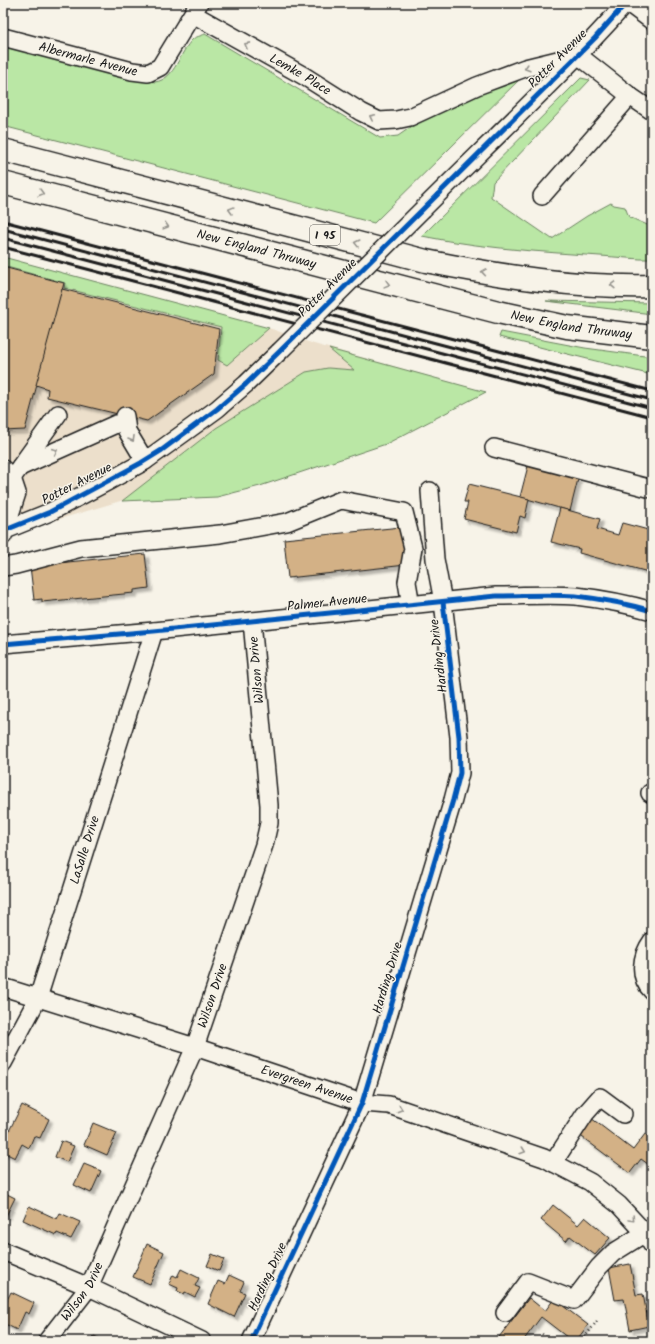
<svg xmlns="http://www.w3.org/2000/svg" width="655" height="1344" viewBox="0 0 655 1344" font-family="Kalam,sans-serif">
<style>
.built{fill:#ecdfcb}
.green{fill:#bae7a5;stroke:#6b8260}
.building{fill:#d3b186;stroke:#1c1c1c;filter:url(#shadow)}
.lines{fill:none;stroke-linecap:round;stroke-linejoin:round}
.minor-casing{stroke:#1c1c1c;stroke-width:20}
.highway-casing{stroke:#1c1c1c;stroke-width:25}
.path{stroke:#1c1c1c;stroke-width:2.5;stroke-dasharray:1 3;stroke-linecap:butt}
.minor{stroke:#f7f3e8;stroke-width:17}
.highway{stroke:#f7f3e8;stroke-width:22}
.rail{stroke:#1c1c1c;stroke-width:3}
.minor-bridge-casing{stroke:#1c1c1c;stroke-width:20;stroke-linecap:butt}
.minor-bridge{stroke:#f7f3e8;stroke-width:17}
.cycleway-casing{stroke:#f7f3e8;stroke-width:8}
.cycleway{stroke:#0057b8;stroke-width:5}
.oneway{stroke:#94928c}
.labels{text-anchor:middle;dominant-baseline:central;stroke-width:3;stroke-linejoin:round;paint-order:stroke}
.shield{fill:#f7f3e8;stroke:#5e5c59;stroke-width:1}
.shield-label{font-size:12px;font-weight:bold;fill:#1c1c1c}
.street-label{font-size:13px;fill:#1c1c1c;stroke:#f7f3e8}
</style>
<defs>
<filter id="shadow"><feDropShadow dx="3.5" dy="3.5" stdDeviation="1" flood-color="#0004"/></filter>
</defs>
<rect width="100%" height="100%" fill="#f7f3e8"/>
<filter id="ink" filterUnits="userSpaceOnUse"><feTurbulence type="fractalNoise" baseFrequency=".025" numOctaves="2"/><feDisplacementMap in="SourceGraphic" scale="8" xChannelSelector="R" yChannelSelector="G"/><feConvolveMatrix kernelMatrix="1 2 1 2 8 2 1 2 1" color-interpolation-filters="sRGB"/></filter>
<g filter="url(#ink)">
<path class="built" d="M3 257 269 328 314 344 486 392 3 536Z"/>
<g class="green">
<path d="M205 34 380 138 398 136 434 111 525 74 374 223 3 126V41L155 82C176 79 179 52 193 39 195 37 201 36 205 34Z"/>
<path d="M581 78 590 80 493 182 491 197 552 239 587 216 611 203 614 205 625 207 629 217 652 227V259H640C568 253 493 251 422 236Z"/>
<path d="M3 257 269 328 227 365 218 360 221 327 64 288 65 283 3 266Z"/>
<path d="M546 301 652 303V314Z"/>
<path d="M501 332 585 348 652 357V375L499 337Z"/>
<path d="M329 349 486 392 386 444 260 486 217 497 122 501 216 428 306 372 328 368 354 370Z"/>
</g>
<g class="building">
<path d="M3 267 64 283 25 430 3 431Z"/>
<path d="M62 289 219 329 214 374 147 421 47 397 48 389 36 385Z"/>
<path d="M528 466 578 479 570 511 520 497Z"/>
<path d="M469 484 529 499 525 518 520 516 516 532 464 519 468 502H464Z"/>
<path d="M560 508 600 519 597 529 618 535 622 523 652 531V530V573L579 553 580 549 551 542Z"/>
<path d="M401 527 406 565 288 578 284 539Z"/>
<path d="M145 554 149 588 134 590V593L42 602V599L34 600 30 566Z"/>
<path d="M22 1105 49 1119 40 1138 34 1136 29 1148 22 1144 15 1158 3 1152V1143Z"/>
<path d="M591 1118 633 1150 645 1134 652 1139V1167L641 1159 630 1173 578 1134Z"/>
<path d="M93 1123 117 1133 107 1155 84 1145Z"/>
<path d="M61 1141 74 1146 67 1162 55 1157Z"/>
<path d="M84 1164 101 1171 91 1193 74 1185Z"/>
<path d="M3 1192 15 1198 6 1216 3 1215Z"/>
<path d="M553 1205 578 1225 585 1217 610 1238 595 1255 570 1236 566 1241 541 1220Z"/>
<path d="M29 1206 57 1219 60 1213 80 1222 71 1239 57 1233 56 1235 23 1220Z"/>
<path d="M147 1244 164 1252 150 1284 133 1277Z"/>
<path d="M212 1254 224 1259 219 1271 207 1266Z"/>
<path d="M630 1264 636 1295 643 1294 649 1326 630 1330 624 1299 615 1300 609 1268Z"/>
<path d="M181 1269 199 1278 195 1286 200 1288 195 1297 185 1292 184 1294 177 1291 178 1288 169 1284 173 1275 177 1277Z"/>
<path d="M229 1275 244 1282 240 1291 245 1293 234 1317 208 1304 218 1281 225 1284Z"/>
<path d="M11 1292 34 1303 29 1314 25 1312 17 1330 3 1323V1308Z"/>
<path d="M529 1298 545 1311 554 1299 588 1325 576 1341H572L541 1317 523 1341H496Z"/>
<path d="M94 1336 105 1341H92Z"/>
</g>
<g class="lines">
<defs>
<g id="minor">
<path d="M628 3 652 21"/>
<path id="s1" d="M193 14 304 76 361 112 379 121 396 120 410 117 477 86 525 68 578 55"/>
<path id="s2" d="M3 37 132 71 148 73 160 67 199 3"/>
<path d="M578 55 630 96 652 111"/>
<path d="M542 196 630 96"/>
<path d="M423 209C491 141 562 75 626 3"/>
<path d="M125 416 127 431 145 461"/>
<path d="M494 448 652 489"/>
<path d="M20 467 116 424"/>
<path d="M3 469 12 478 17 493 3 536"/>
<path d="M12 478 58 414"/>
<path d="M3 531 50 512 107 482 145 461 217 409 246 384 279 352"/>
<path d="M3 567 16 565 81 548 220 534 287 522 341 500 404 512 413 548 407 582 411 605"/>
<path d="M3 644 154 631 496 596C523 596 550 594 576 596 601 599 628 604 652 611"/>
<path d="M650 793 652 794"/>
<path d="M652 941C641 956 638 977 652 991"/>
<path id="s3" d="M3 987 195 1047 362 1103 389 1105 544 1158 590 1182 619 1205 645 1233 652 1245"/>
<path id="s4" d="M3 1063 38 998 154 631"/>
<path d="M553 1163 585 1114 600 1097 623 1114"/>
<path d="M3 1251 89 1287 202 1341"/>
<path d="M505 1313 528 1282 574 1300 599 1267 613 1253 645 1233"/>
<path id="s5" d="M47 1341 89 1287 195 1047 264 845 269 823V805L252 621"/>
<path d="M251 1341 362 1103 453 800 460 773 459 737 443 602 435 559 430 491"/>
</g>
<g id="highway">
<path d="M3 150 426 261C500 276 576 288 652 286"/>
<path id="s6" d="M3 183 498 312 567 327 652 337"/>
</g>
</defs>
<use href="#minor" class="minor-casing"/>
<use href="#highway" class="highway-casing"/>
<g class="path">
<path d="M542 1334 550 1340 549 1341"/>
<path d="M582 1341 597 1321"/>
</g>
<use href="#minor" class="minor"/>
<use href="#highway" class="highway"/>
<g class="rail">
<path d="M3 221 652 391"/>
<path d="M3 229 652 400"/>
<path d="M3 238 652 408"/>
<path d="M3 247 652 417"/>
</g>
<defs>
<path id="minor-bridge" d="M279 352 423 209"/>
</defs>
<use href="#minor-bridge" class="minor-bridge-casing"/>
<use href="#minor-bridge" class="minor-bridge"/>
<defs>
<g id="cycleway">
<path d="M3 531 50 512 141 463 162 450 217 409 246 384 279 352 423 209 570 63 595 38 626 3"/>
<path d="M3 644 154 631 496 596C523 596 550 594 576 596 601 599 628 604 652 611"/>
<path d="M251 1341 362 1103 453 800 460 773 459 737 443 602"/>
</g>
</defs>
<use href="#cycleway" class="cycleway-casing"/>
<use href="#cycleway" class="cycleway"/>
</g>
<defs><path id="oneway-chevron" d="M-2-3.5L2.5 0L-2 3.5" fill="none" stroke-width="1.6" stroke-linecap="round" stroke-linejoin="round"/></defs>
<g class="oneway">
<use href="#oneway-chevron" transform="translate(247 45) rotate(-151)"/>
<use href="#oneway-chevron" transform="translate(527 68) rotate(163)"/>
<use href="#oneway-chevron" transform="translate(372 117) rotate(-153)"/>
<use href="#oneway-chevron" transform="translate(41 193) rotate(15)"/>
<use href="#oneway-chevron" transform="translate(231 210) rotate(-165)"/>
<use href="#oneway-chevron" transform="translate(166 226) rotate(15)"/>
<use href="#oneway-chevron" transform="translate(357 243) rotate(-166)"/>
<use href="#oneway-chevron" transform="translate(484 272) rotate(-171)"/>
<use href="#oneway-chevron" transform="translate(387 284) rotate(15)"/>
<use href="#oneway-chevron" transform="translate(613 285) rotate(-178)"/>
<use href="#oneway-chevron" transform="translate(132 439) rotate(60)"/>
<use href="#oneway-chevron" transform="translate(55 451) rotate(-24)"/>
<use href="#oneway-chevron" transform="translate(400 1109) rotate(19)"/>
<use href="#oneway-chevron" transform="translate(523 1151) rotate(19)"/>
<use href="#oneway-chevron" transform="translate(632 1219) rotate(47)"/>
</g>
</g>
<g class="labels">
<rect class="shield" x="310" y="225" width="30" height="20" rx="3"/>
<g class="shield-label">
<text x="325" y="235">I 95</text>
</g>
<g class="street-label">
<text stroke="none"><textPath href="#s2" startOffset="88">Albermarle Avenue</textPath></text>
<text transform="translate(558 59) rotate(-45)">Potter Avenue</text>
<text stroke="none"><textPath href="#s1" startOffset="123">Lemke Place</textPath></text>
<text stroke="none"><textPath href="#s6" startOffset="262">New England Thruway</textPath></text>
<text transform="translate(328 288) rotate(-45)">Potter Avenue</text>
<text stroke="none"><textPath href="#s6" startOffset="586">New England Thruway</textPath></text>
<text transform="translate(77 484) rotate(-27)">Potter Avenue</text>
<text transform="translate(327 603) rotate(-6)">Palmer Avenue</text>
<text transform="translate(439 656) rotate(-97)">Harding Drive</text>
<text transform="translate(257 670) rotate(-95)">Wilson Drive</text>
<text stroke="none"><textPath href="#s4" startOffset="229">LaSalle Drive</textPath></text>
<text transform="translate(388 978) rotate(-73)">Harding Drive</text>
<text stroke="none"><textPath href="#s5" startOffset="385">Wilson Drive</textPath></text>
<text stroke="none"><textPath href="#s3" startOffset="319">Evergreen Avenue</textPath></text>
<text transform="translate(268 1277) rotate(-65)">Harding Drive</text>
<text stroke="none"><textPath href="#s5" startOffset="61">Wilson Drive</textPath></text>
</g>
</g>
<rect width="655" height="1344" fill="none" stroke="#f7f3e8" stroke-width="16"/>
<rect x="8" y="8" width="639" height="1328" fill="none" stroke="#1c1c1c" stroke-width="1.5" filter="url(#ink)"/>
</svg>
